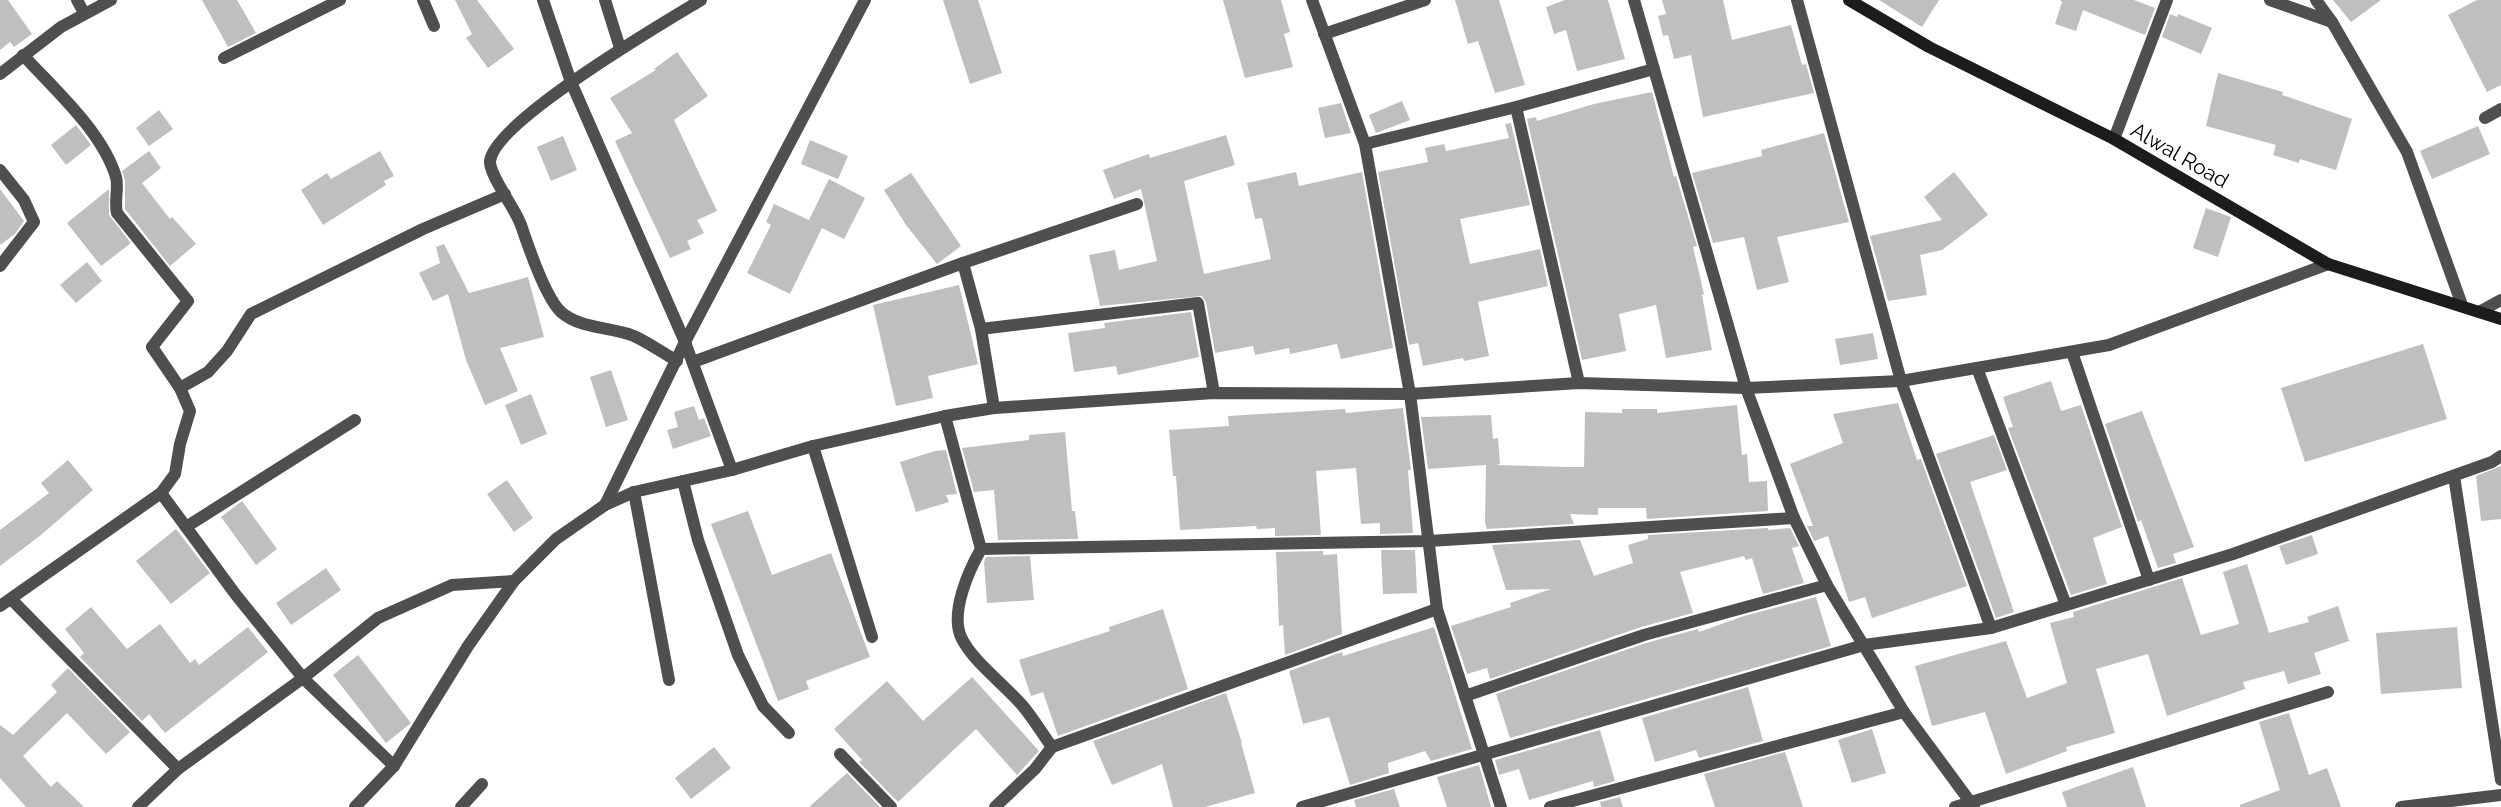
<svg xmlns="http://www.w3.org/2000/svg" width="2501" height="807" viewBox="0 0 2501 807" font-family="Raleway,sans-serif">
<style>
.building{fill:#bfbfbf}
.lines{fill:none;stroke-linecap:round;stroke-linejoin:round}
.minor{stroke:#4f4f4f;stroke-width:12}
.tertiary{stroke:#4f4f4f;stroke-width:12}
.secondary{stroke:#1c1c1c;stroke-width:12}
.labels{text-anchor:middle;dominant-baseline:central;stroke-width:4.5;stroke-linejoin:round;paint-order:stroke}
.street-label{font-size:21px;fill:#000;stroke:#fff}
</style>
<rect width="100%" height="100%" fill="#fff"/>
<g class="building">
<path d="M0 0H8L32 34 14 47 10 42 0 50Z"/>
<path d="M202 0H237L256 33 228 47Z"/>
<path d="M455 0H477L514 49 488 68 466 38 472 34Z"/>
<path d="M943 0H978L1002 73 970 84Z"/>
<path d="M1223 0H1281L1290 32 1284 34 1293 67 1245 78Z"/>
<path d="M1455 0H1499L1525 85 1495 93 1478 41 1468 44Z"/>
<path d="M1565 0H1608L1625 59 1577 71 1566 30 1554 34 1546 7Z"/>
<path d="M1662 0H1723L1732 40 1791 25 1802 65 1806 64 1814 93 1703 117 1691 55 1674 59 1668 35 1663 36 1658 16 1666 14Z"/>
<path d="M1879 0H1939L1922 27Z"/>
<path d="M2060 0H2134L2155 8 2145 35 2083 10 2076 31 2055 24 2062 2Z"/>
<path d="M2333 0H2381L2351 22Z"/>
<path d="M2477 0H2501V85L2487 92 2448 15Z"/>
<path d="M2170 14 2177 17 2178 14 2212 28 2201 54 2162 37Z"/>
<path d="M677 52 708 96 674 120 717 211 697 220 704 233 687 241 691 249 670 258 615 141 632 133 610 98 656 70 654 69Z"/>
<path d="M2218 73 2283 92 2282 95 2352 119 2336 170 2300 159 2299 163 2273 155 2276 145 2206 126Z"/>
<path d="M1652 92 1674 177 1676 176 1697 246 1693 247 1704 294 1702 295 1712 350 1666 358 1656 305 1619 314 1626 351 1582 360 1527 119 1536 117 1537 121 1594 104Z"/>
<path d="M1402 101 1410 120 1376 133 1369 115Z"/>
<path d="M1341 103 1351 133 1325 138 1318 108Z"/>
<path d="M159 110 173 129 149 146 136 128Z"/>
<path d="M1511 123 1530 205 1460 219 1470 264 1540 249 1548 286 1478 302 1489 356 1464 361 1463 358 1423 366 1418 343 1409 345 1378 172 1428 162 1425 148 1444 144 1446 151 1509 138 1505 124Z"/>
<path d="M76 125 91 145 66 165 51 145Z"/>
<path d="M2478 126 2490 154 2432 179 2420 151Z"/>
<path d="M1824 133 1849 222 1777 237 1789 282 1757 290 1744 237 1713 243 1692 173 1762 156 1761 150Z"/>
<path d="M1226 135 1235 165 1184 181 1204 274 1271 259 1262 218 1255 219 1247 183 1296 172 1299 186 1362 172 1393 348 1341 359 1337 344 1290 354 1289 348 1255 355 1253 346 1215 353 1206 302 1202 296 1100 306 1089 255 1115 250 1119 270 1157 261 1141 189 1114 199 1103 170 1149 154 1150 158Z"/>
<path d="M563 136 577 170 551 181 537 147Z"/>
<path d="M810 140 848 156 838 179 801 164Z"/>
<path d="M149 151 161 168 142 183 170 219 172 217 196 244 170 266 125 209V181L122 171Z"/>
<path d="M380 151 394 176 384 181 386 185 323 225 301 190 327 173 331 179Z"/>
<path d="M1954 172 1988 215 1942 250 1920 255 1927 295 1888 301 1870 236 1942 220 1924 197Z"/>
<path d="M911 173 961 246 937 264 906 225 884 190Z"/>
<path d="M829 179 865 198 844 239 822 228 790 294 747 273 771 225 766 222 774 204 809 220Z"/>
<path d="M0 189 24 221 15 234 0 245Z"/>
<path d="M109 189V215L131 243 101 266 67 223Z"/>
<path d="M2206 208 2231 217 2218 257 2193 248Z"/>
<path d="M444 244 469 293 528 277 544 337 500 348 518 391 485 405 466 360 448 294 433 301 419 273 440 263 436 247Z"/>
<path d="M87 262 102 281 76 303 60 285Z"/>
<path d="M959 285 978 364 928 376 933 398 896 406 873 305Z"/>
<path d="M1191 312 1199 357 1118 375 1116 366 1074 372 1068 333 1105 328 1104 323Z"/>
<path d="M1873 333 1878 359 1840 365 1835 339Z"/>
<path d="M2423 344 2447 419 2305 462 2281 388Z"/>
<path d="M611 370 628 420 606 427 590 377Z"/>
<path d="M2051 381 2061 411 2081 405 2122 527 2093 538 2107 584 2071 595 2008 428 2013 427 2003 397Z"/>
<path d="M531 394 547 434 521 445 505 405Z"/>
<path d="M1898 403 1917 460 1921 459 1967 586 1872 618 1865 597 1849 602 1828 536 1814 541 1807 526H1813L1790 464 1843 443 1833 414Z"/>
<path d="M1737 405 1742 455 1747 454 1749 482 1767 481 1768 511 1647 519 1646 508H1598V515L1570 514 1574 524 1487 529 1485 523 1486 465 1428 469 1421 417 1491 415 1493 439 1498 438 1500 464 1496 465 1567 467H1584L1585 412 1622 413V409H1657V413Z"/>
<path d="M694 406 699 420 704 418 711 436 673 449 667 430 678 427 674 412Z"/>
<path d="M1403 408 1411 470H1408L1413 533 1380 534V523L1361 524 1356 468 1316 471 1321 535 1275 536V528L1257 529 1256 526 1180 530 1176 476H1173L1169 430 1229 426 1228 416 1345 409 1346 413Z"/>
<path d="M2142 411 2194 547 2173 554 2176 563 2158 568 2141 520 2138 522 2105 424Z"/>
<path d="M1065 432 1072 511H1075L1078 539 998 540 994 490 974 492 962 448 1029 440V435Z"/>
<path d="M1994 435 2007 470 1970 482 2014 612 1996 618 1936 454Z"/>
<path d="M946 450 957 494 946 495 949 502 916 512 900 462 935 451Z"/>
<path d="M68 460 93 490 41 535 0 566V530L49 493 41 483Z"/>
<path d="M2501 466V519L2481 521 2476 476Z"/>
<path d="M507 480 533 518 514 532 487 494Z"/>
<path d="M242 501 277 549 256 565 221 517Z"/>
<path d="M748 511 772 575 831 553 870 657 806 681 809 689 778 701 711 524Z"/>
<path d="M1768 528V530L1790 528 1799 546 1792 548 1804 583 1763 594 1752 558 1746 560 1744 556 1680 572 1693 613 1641 627 1490 679 1487 668 1467 674 1451 626 1511 607 1510 603 1551 589 1506 590 1492 545 1580 540 1594 576 1633 563 1628 545 1648 539V535Z"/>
<path d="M176 529 210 573 171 604 136 561Z"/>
<path d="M2312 535 2318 554 2286 565 2279 546Z"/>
<path d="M1381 550H1415L1417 593 1383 594Z"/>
<path d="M1323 551V555L1337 554 1342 634 1285 655 1283 625 1279 626 1276 552Z"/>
<path d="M1030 556 1034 600 987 603 984 562 986 557Z"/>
<path d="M2247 564 2269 633 2309 622 2307 617 2338 606 2349 641 2314 653 2321 674 2288 684 2284 671 2243 682 2245 689 2167 716 2148 654 2096 669 2115 733 2066 747 2067 751 2006 774 1985 712 1932 726 1915 666 2006 641 2027 698 2067 683 2050 623 2074 617 2073 612 2182 578 2201 635 2239 624 2223 572Z"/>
<path d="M326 568 341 590 291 625 276 603Z"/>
<path d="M1816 597 1831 646 1510 738 1496 694 1646 643 1698 629 1699 632 1744 616Z"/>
<path d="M91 607 127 649 160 624 190 663 195 659 199 665 248 627 268 652 165 733 149 714 142 721 80 657 84 653 65 629Z"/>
<path d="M1163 609 1188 689 1058 736 1043 692 1031 696 1019 660 1110 631 1109 627Z"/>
<path d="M1434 627 1472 749 1431 761 1425 751 1388 763 1389 773 1350 785 1329 717 1303 724 1289 671 1342 652 1343 656Z"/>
<path d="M2457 627 2462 688 2381 694 2376 633Z"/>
<path d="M358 655 411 723 386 743 333 675Z"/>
<path d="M68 668 130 732 106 754 67 713 23 756 51 787 57 781 84 807H26L0 778V725L13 735 57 692 51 685Z"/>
<path d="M972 677 1039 751 1017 775 976 729 898 802 859 762 862 760 834 729 887 681 923 721Z"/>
<path d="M1748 687 1763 741 1699 758 1696 750 1655 762 1642 718Z"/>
<path d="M1226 693 1242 743H1241L1255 793 1205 807H1173L1162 764 1112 785 1093 741Z"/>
<path d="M2289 713 2309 775 2327 768 2341 807H2240V805L2280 790 2259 722Z"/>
<path d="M1872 729 1886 773 1852 783 1838 740Z"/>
<path d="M1600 730 1615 781 1594 787 1593 781 1529 800 1519 769 1499 775 1495 760Z"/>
<path d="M714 747 731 768 691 799 675 778Z"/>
<path d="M1785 752 1803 807H1715L1704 774Z"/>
<path d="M1479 765 1491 807H1447L1437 777Z"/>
<path d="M2133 767 2146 807H2067L2062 792Z"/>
<path d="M847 773 880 807H809Z"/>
<path d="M1394 789 1400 807H1356L1354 800Z"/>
<path d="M1620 797 1623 807H1601L1600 802Z"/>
</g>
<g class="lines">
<g class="minor">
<path d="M77 0 84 13"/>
<path d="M423 0 434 26"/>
<path d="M543 0 571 82 685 342 732 470"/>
<path d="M605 0 620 48"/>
<path d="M1312 0 1365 144 1410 394 1437 609 1501 807"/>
<path d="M1634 0 1746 388 1794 518 1827 585 1904 712 1974 807"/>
<path d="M1797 0 1901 381 1991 628"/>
<path d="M2270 0 2332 22"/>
<path d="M2316 0 2332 22 2407 152 2462 305"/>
<path d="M1324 34 1425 0"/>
<path d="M224 58 340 0"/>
<path d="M0 74 61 27 111 0"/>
<path d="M1516 107 1579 383"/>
<path d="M2485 118 2501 109"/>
<path d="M2114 139 2167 0"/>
<path d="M1365 144 1516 107 1654 69"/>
<path d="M0 170 24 200 34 222 0 266"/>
<path d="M2479 312 2501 300"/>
<path d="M981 329 1198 303 1214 393"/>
<path d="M2072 352 2149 580"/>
<path d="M677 361C663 353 649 343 634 336 612 327 580 329 561 312 546 298 528 246 521 225 515 208 489 175 490 161 495 121 663 23 701 0"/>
<path d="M693 362 963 263"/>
<path d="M1977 368 2066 605"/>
<path d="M180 388 208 372 227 351 251 314 423 229 505 194"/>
<path d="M994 408 981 329 963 263 1137 204"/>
<path d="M945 416 981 549"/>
<path d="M813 446 872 637"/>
<path d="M2454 476 2501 780"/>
<path d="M683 481 698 540 738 655 763 706 789 733"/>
<path d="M634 492 669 680"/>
<path d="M161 493 236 595 303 678 394 766"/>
<path d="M186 527 355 420"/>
<path d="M11 599 178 769"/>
<path d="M0 606 161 493 175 474 180 444 190 411 180 388 152 347 188 301 117 213C114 201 119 188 116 177 102 131 54 89 23 55"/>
<path d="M1465 696 1644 635 1827 585"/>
<path d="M1052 747 1437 609"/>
<path d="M840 754 891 807"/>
<path d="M138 807 178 769 303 678 378 618 452 585 514 581"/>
<path d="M461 807 482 784"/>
<path d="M995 807 1035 769 1052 747C1042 733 1033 718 1022 705 1005 685 972 661 961 637 950 612 969 570 981 549L1429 541 1794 518"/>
<path d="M1302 807 1864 645 1991 628 2233 554 2492 462 2501 456"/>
<path d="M1550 807 1904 712"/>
<path d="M1955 807 2328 692"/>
<path d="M2401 807 2501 795"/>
</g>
<g class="tertiary">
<path d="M605 505 685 342 865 0"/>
<path d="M355 807 394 766 468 646 514 581 556 539 605 505 634 492 732 470 813 446 945 416 994 408 1214 393 1410 394 1579 383 1746 388 1901 381 2109 345 2328 264"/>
</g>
<path class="secondary" d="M1849 0 1929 47 2114 139 2328 264 2501 319"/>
</g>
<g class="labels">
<g class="street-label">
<text transform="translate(2180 155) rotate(30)">Alwal Road</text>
</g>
</g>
</svg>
